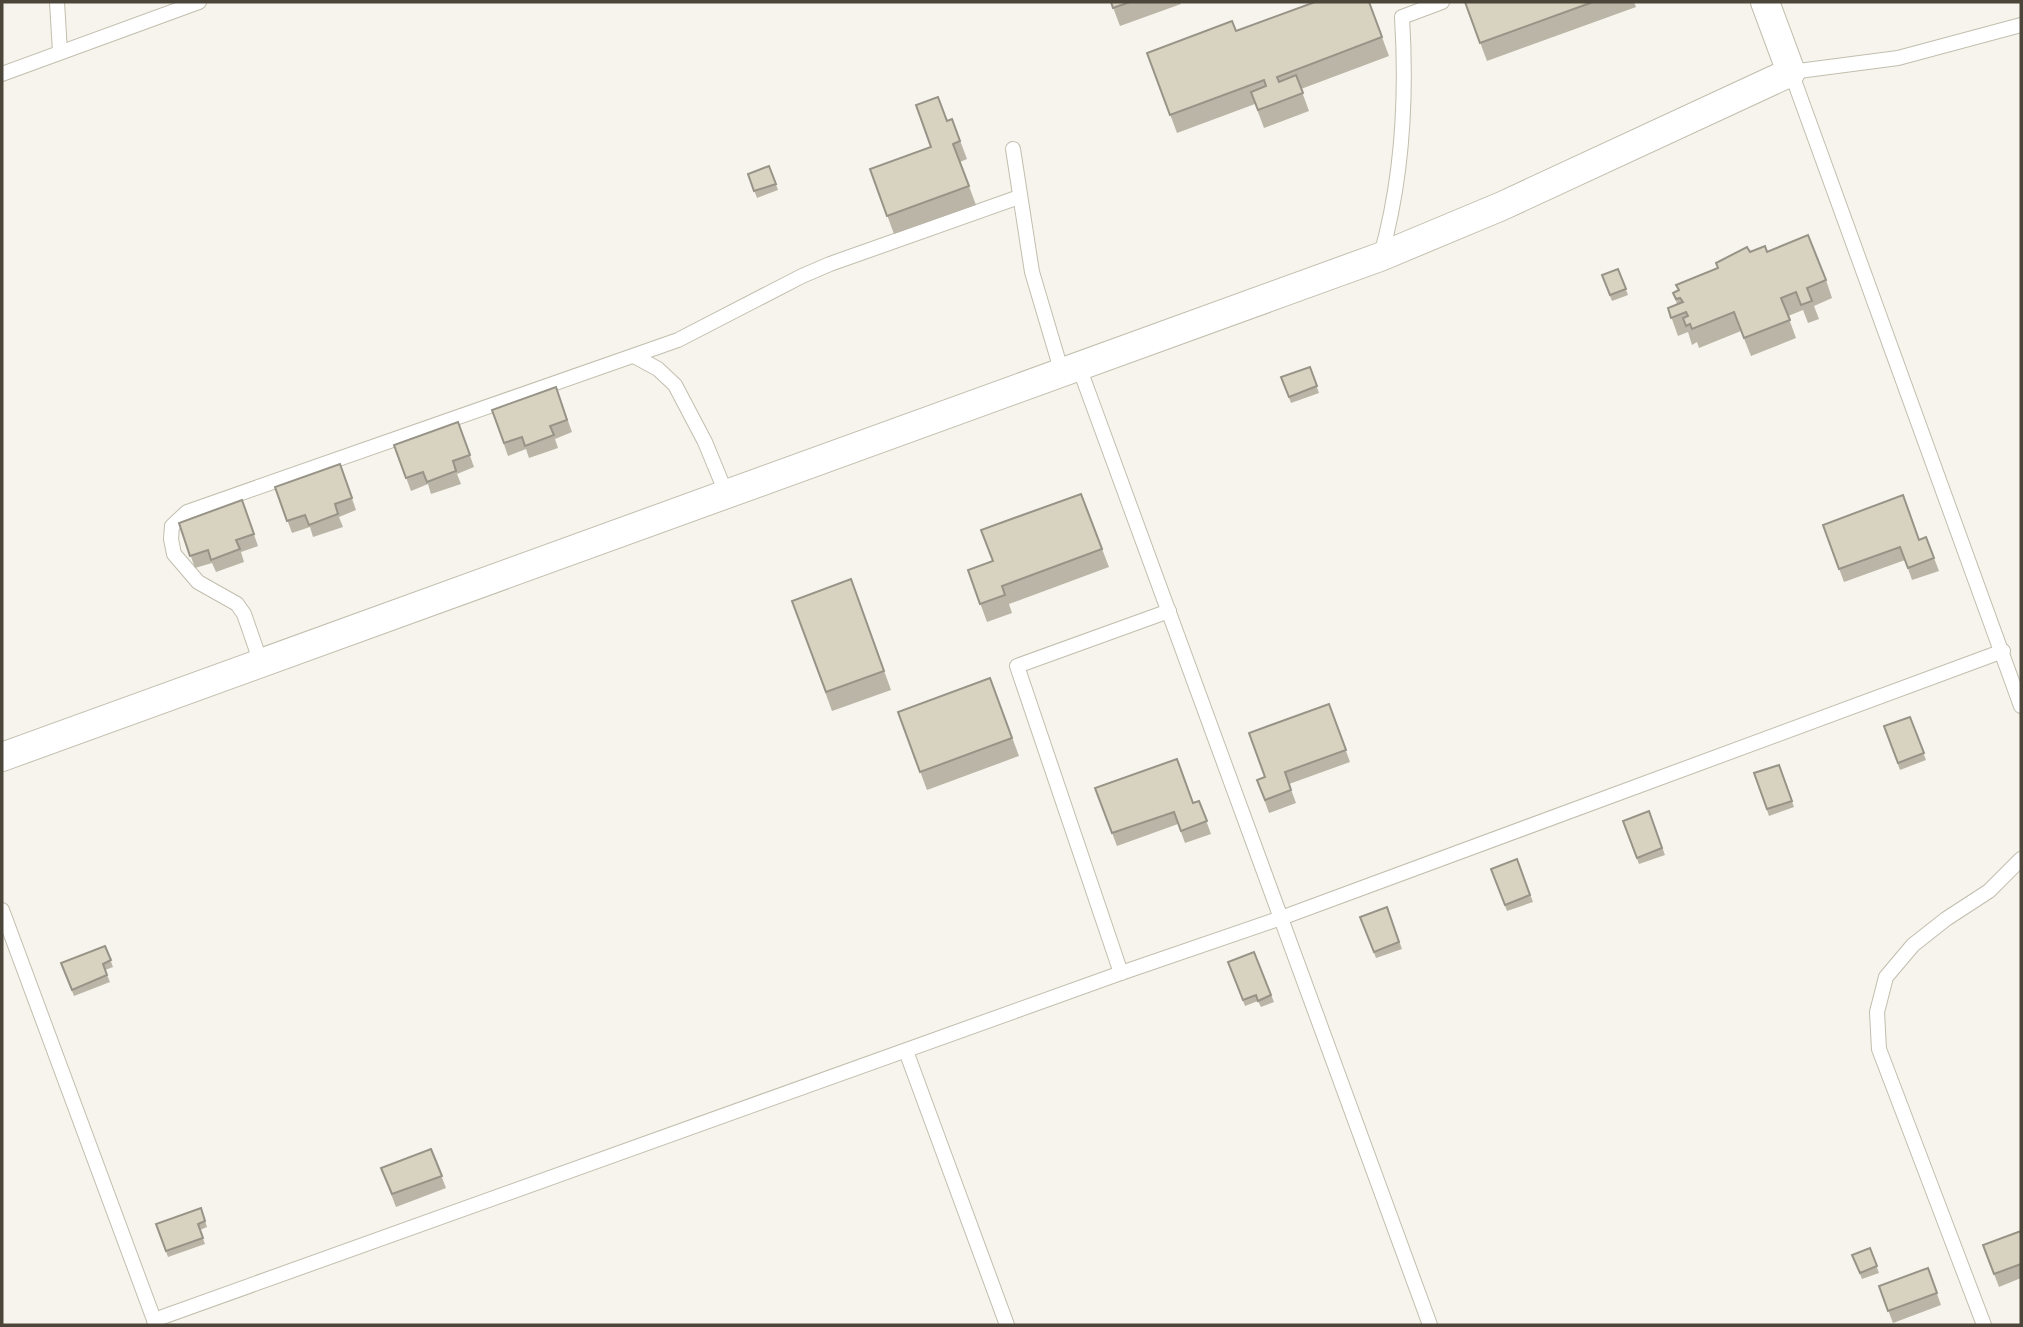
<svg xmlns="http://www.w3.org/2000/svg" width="2023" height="1327" viewBox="0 0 2023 1327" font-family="'Exo 2',sans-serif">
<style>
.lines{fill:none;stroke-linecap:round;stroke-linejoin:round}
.service-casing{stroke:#c2beae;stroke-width:16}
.minor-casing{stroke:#c2beae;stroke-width:30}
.service{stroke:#fff;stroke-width:14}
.minor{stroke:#fff;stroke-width:28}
.wall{fill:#bab5a6}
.building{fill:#d8d2c1;stroke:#979387;stroke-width:2}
</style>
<rect width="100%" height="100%" fill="#f6f4ec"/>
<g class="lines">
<defs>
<g id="service">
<path d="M57 2 60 52"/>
<path d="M2021 25 1898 58 1791 72 2021 706"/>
<path d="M2 74 199 2"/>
<path d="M1013 149 1032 272 1062 373"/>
<path d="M1381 255C1403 177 1407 98 1402 17L1442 2"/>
<path d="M634 356 658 369 675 385 705 442 726 493"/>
<path d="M1079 367 1430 1325"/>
<path d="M261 663 244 614 237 604 198 582 174 554 171 539 172 526 187 512 678 340 802 276 830 264 1019 197"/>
<path d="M2 910 156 1325"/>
<path d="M1121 973 1017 666 1169 611"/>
<path d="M906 1051 1007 1325"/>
<path d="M154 1320 1121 973 1281 918 2003 651"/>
<path d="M1984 1325 1879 1049 1877 1012 1886 977 1913 945 1946 919 1989 891 2021 859"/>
</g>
<path id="minor" d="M2 757 1380 257 1502 206 1791 72 1765 2"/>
</defs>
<use href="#service" class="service-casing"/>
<use href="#minor" class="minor-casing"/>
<use href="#service" class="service"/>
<use href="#minor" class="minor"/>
</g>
<g class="wall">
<path d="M1111 2H1180L1181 4 1120 26Z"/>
<path d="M1369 2 1389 56 1301 89 1309 111 1264 128 1255 104 1177 133 1147 53 1236 31Z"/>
<path d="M1465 2H1634L1636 7 1487 61Z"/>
<path d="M952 119 967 159 960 162 976 205 894 234 870 169 931 147 947 121Z"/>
<path d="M769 166 778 190 757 198 748 174Z"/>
<path d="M1750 252H1767L1826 280 1832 298 1814 306 1819 319 1808 323 1803 310 1788 316 1796 338 1751 356 1741 331 1699 348 1697 342 1692 345 1688 332 1678 336 1668 308 1677 304 1673 293Z"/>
<path d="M1618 269 1628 295 1612 301 1602 275Z"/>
<path d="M1310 367 1319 393 1291 403 1281 377Z"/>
<path d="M556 387 572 432 555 439 558 448 529 458 526 449 508 456 492 410Z"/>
<path d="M458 422 474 467 457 474 461 484 431 494 428 484 411 491 394 445Z"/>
<path d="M340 464 356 510 339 517 343 527 313 537 310 527 292 533 275 487Z"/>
<path d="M1081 494 1109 567 1009 604 1012 613 987 622 968 570 992 561Z"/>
<path d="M242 500 258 546 241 552 244 562 216 572 212 563 195 568 179 523Z"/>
<path d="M1823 525 1919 540 1926 537 1939 571 1912 580 1905 560 1844 582Z"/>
<path d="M851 579 891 690 832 711 792 601Z"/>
<path d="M990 678 1019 756 927 790 898 712Z"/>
<path d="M1329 704 1350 762 1289 784 1296 803 1269 813 1257 780 1265 777Z"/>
<path d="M1910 717 1926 760 1900 770 1884 726Z"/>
<path d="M1779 765 1794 807 1769 816 1754 773Z"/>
<path d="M1095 788 1193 803 1199 801 1211 834 1185 843 1178 824 1117 846Z"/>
<path d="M1649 811 1665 855 1639 864 1623 821Z"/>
<path d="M1517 859 1533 902 1507 911 1491 869Z"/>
<path d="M1387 907 1402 949 1376 958 1360 917Z"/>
<path d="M105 946 113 967 105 970 110 982 74 996 61 963Z"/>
<path d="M1254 952 1274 1002 1261 1007 1258 1001 1245 1006 1228 962Z"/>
<path d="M431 1149 446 1188 396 1207 381 1168Z"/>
<path d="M201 1208 207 1227 200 1230 205 1244 168 1257 156 1224Z"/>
<path d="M2021 1231V1278L1999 1287 1983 1245Z"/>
<path d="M1870 1248 1879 1273 1862 1279 1852 1255Z"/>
<path d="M1928 1268 1941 1305 1893 1323 1879 1286Z"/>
</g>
<g class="building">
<path d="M1111 2H1130L1113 8Z"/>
<path d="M1315 2H1369L1382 37 1277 77 1279 82 1296 75 1303 93 1258 110 1251 92 1266 86 1264 80 1170 115 1147 53 1232 21 1236 31Z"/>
<path d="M1465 2H1593L1480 43Z"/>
<path d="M938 97 947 121 952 119 960 141 953 144 969 186 887 216 870 169 931 147 916 105Z"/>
<path d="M769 166 776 184 754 191 748 174Z"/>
<path d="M1808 235 1826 280 1807 288 1812 301 1801 305 1796 292 1781 298 1790 320 1744 338 1734 312 1692 329 1690 324 1686 326 1683 318 1688 316 1686 312 1671 318 1668 308 1683 302 1680 298 1676 299 1673 293 1679 290 1676 285 1718 268 1716 263 1747 247 1750 252 1765 246 1767 252Z"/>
<path d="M1618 269 1626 289 1610 295 1602 275Z"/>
<path d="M1310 367 1317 386 1289 397 1281 377Z"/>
<path d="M556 387 567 420 550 426 554 435 525 446 522 437 504 443 492 410Z"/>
<path d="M458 422 470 455 453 461 456 471 427 482 423 472 406 478 394 445Z"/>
<path d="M340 464 352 498 335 504 338 514 309 525 305 515 287 521 275 487Z"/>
<path d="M1081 494 1102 549 1002 586 1005 595 980 604 968 570 993 561 981 530Z"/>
<path d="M1903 495 1919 540 1926 537 1934 558 1908 568 1900 547 1839 569 1823 525Z"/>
<path d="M242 500 254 534 236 540 240 549 211 560 208 550 190 556 179 523Z"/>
<path d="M851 579 884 671 826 692 792 601Z"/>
<path d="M990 678 1012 738 920 772 898 712Z"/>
<path d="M1329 704 1346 750 1285 772 1291 790 1265 800 1257 780 1265 777 1249 733Z"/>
<path d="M1910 717 1924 753 1898 763 1884 726Z"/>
<path d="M1177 759 1193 803 1199 801 1207 821 1181 831 1174 812 1112 833 1095 788Z"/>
<path d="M1779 765 1792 801 1767 809 1754 773Z"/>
<path d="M1649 811 1662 848 1637 858 1623 821Z"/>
<path d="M1517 859 1530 895 1505 905 1491 869Z"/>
<path d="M1387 907 1399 942 1374 952 1360 917Z"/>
<path d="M105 946 111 960 103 964 107 975 72 990 61 963Z"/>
<path d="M1254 952 1271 995 1258 1001 1256 995 1243 1000 1228 962Z"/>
<path d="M431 1149 442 1176 392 1194 381 1168Z"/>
<path d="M201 1208 205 1221 198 1224 203 1238 166 1251 156 1224Z"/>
<path d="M2021 1231V1264L1994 1274 1983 1245Z"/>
<path d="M1870 1248 1877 1266 1860 1273 1852 1255Z"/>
<path d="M1928 1268 1937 1293 1888 1311 1879 1286Z"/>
</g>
<rect width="2023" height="1327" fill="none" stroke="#4b4639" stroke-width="7"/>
</svg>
